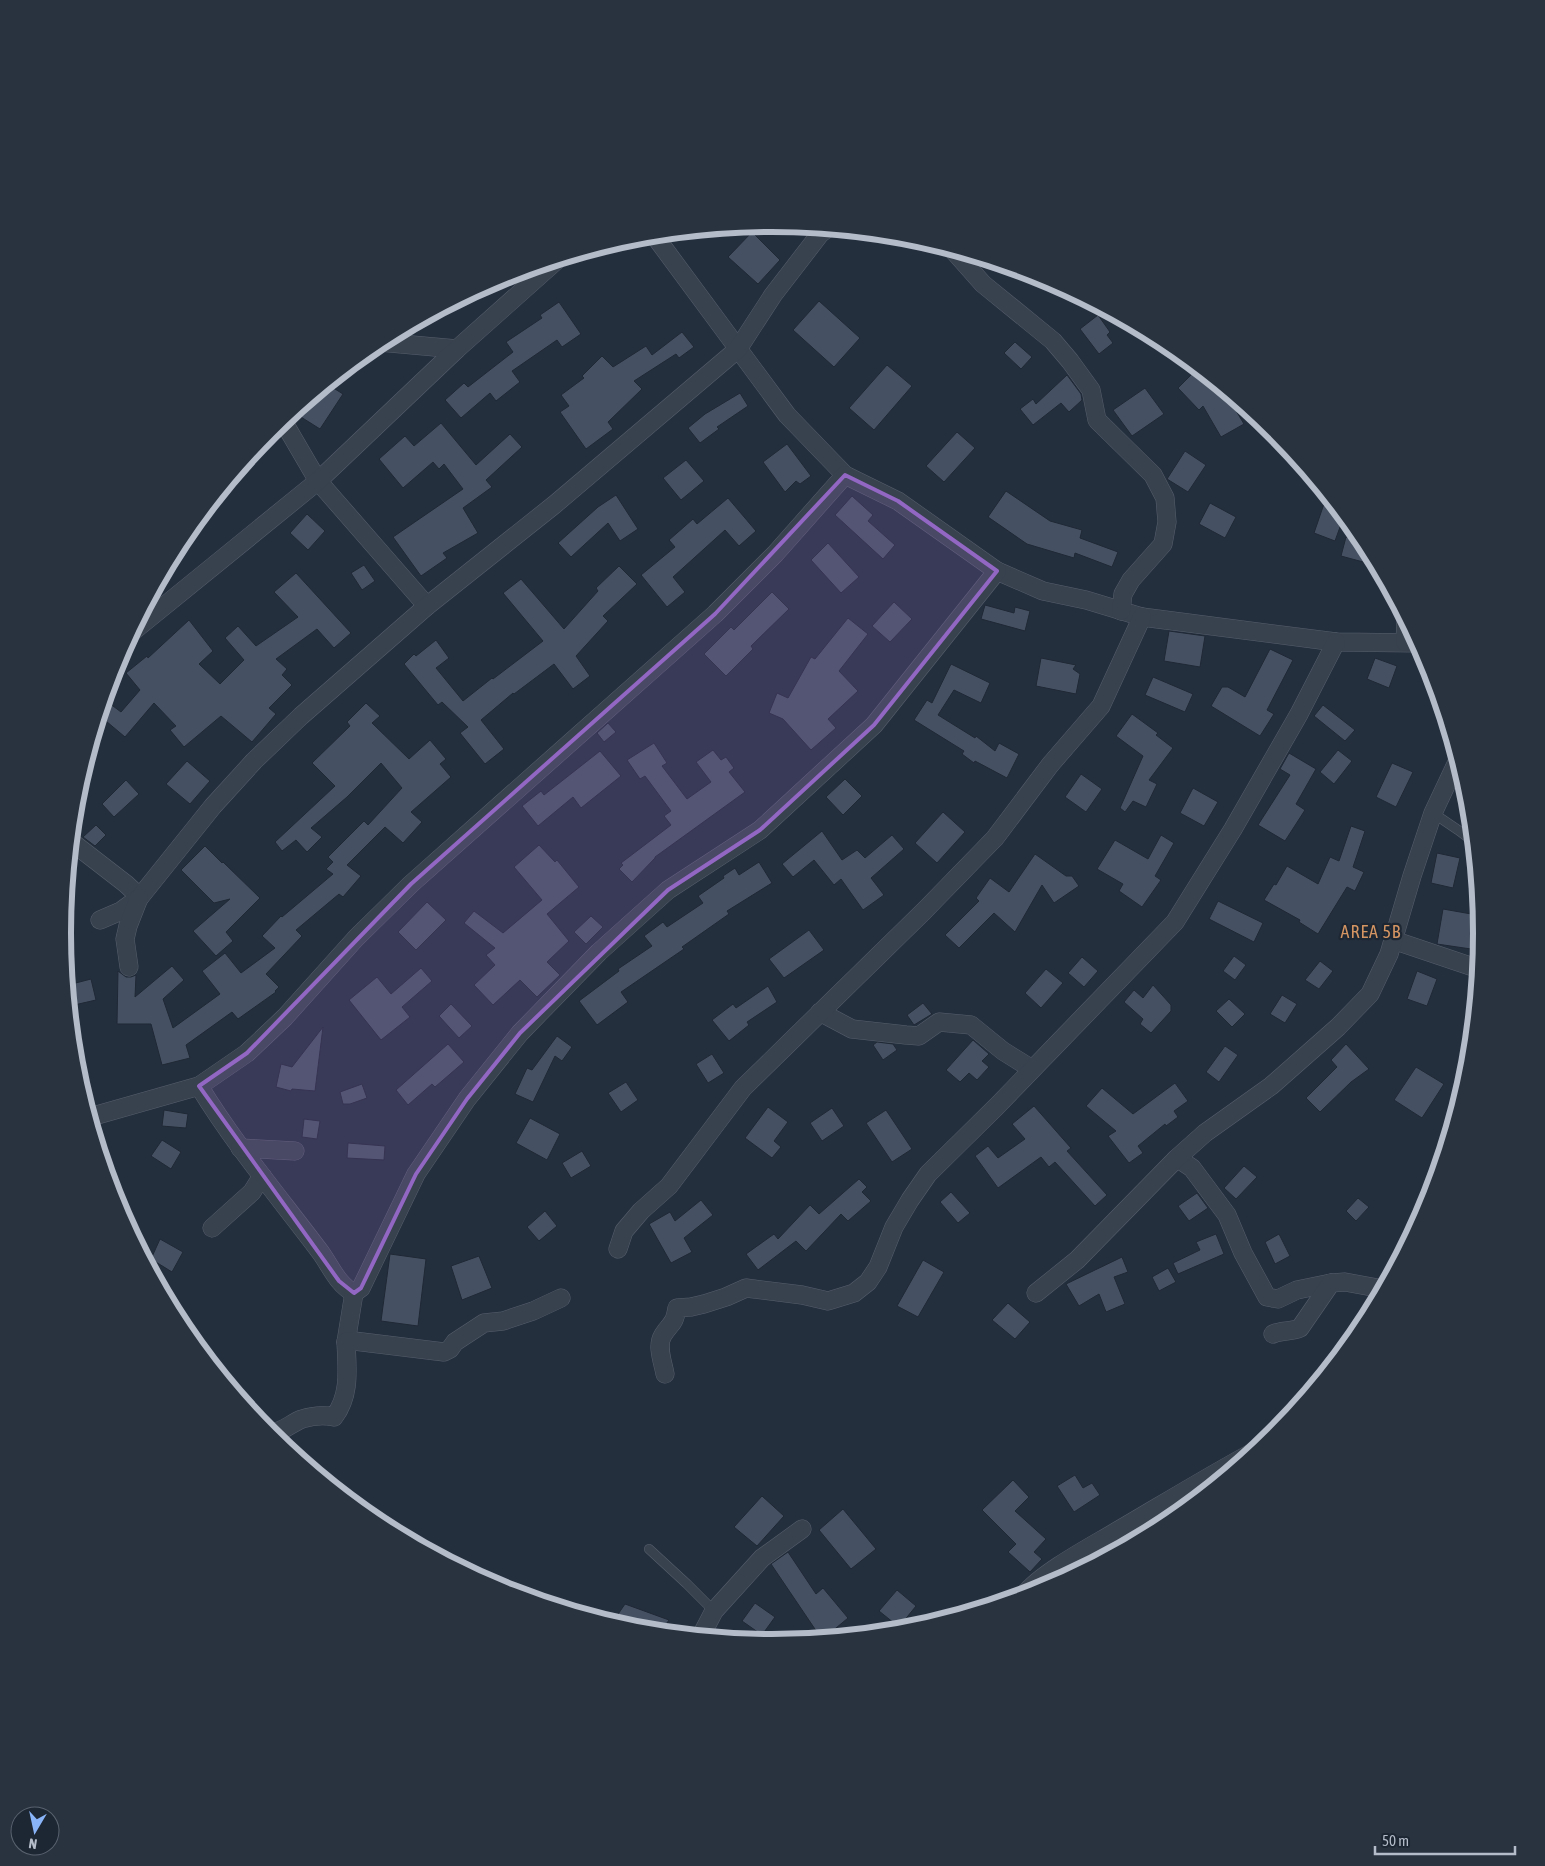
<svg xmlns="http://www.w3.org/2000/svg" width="1545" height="1866" viewBox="0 0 1545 1866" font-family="'Asap Condensed',sans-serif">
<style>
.building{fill:#455162;stroke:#1f2835}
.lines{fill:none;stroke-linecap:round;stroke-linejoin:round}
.lane-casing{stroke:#565f6c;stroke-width:10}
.street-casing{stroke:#565f6c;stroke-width:19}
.lane{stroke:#38414e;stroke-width:9}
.street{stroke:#38414e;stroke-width:18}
.marked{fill:#9266c3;fill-opacity:0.2;stroke:#9266c3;stroke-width:4;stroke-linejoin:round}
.labels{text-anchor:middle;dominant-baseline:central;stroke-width:4.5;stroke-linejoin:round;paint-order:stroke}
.quarter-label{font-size:18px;letter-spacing:1px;fill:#d59563;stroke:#1d2633}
.rim{fill:none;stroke:#b4bcc9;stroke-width:6}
</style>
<rect width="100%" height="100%" fill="#242f3e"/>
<g class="building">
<path d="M752 232 780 260 758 284 728 257Z"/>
<path d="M819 301 860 338 834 367 793 330Z"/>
<path d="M559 302 581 334 562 347 557 340 512 371 520 382 496 401 490 393 461 418 445 400 464 383 468 387 513 352 506 342 542 318 540 315Z"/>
<path d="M1098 315 1110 332 1107 335 1113 343 1099 354 1080 329Z"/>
<path d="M682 332 694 347 679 358 676 354 634 381 642 389 608 422 613 429 586 449 560 412 569 406 561 395 584 378 582 376 602 356 613 367 646 346 652 355Z"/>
<path d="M1015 342 1032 357 1021 369 1004 353Z"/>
<path d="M887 365 912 386 874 430 849 408Z"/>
<path d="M1198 368 1223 389 1244 424 1221 437 1203 406 1199 410 1178 388Z"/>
<path d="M1067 375 1081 394 1082 400 1069 412 1061 403 1033 425 1020 409 1033 399 1036 404Z"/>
<path d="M327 384 343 394 320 429 293 412Z"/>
<path d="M1145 388 1164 414 1132 436 1113 410Z"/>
<path d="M740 393 748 406 717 427 719 429 700 443 688 428 705 414Z"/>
<path d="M441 423 476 465 510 434 522 447 486 480 492 487 463 508 478 533 443 553 447 558 421 576 393 537 463 489 444 464 439 469 433 462 403 488 379 459 405 436 414 446Z"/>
<path d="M957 432 975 448 944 482 926 466Z"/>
<path d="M787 444 811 476 800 484 796 481 785 492 763 462Z"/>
<path d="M1185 451 1206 465 1188 492 1167 479Z"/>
<path d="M686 460 704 481 681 500 663 478Z"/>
<path d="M1006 491 1050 521 1082 530 1080 538 1118 552 1112 567 1075 553 1074 558 1027 544 988 517Z"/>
<path d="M616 495 638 529 620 541 608 523 571 557 558 543 598 507Z"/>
<path d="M1327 495 1344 516 1335 541 1314 533Z"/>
<path d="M852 496 873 515 868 521 895 545 883 559 835 515Z"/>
<path d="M728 498 756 531 739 546 725 530 673 577 685 592 667 607 641 575 675 547 669 540 693 519 697 524Z"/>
<path d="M1210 503 1236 517 1225 538 1199 524Z"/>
<path d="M307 514 325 531 308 550 290 533Z"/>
<path d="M1346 537 1365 543 1378 566 1341 556Z"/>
<path d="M828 543 859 577 841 593 811 560Z"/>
<path d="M364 565 375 581 362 590 351 573Z"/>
<path d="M619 566 637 584 603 616 608 621 576 656 590 676 573 689 554 664 514 694 513 693 481 720 504 749 485 764 460 733 468 727 442 702 438 705 404 664 414 654 416 656 436 640 449 658 436 668 463 701 492 678 493 679 543 641 503 593 521 579 564 629 598 591 596 588Z"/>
<path d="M296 573 351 633 334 648 317 629 276 659 287 669 282 675 292 685 269 708 276 714 252 742 221 716 184 747 170 730 176 726 154 703 125 737 100 716 105 700 121 712 140 690 126 673 147 656 148 658 189 620 213 651 199 664 220 684 244 660 225 638 238 626 256 646 298 617 274 592Z"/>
<path d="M772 592 789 609 751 646 753 649 726 676 704 654 731 627 734 630Z"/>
<path d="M894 602 912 619 890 642 872 626Z"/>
<path d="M985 605 1014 613 1015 607 1030 611 1025 631 981 619Z"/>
<path d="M848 618 868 634 839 671 858 691 828 719 836 728 811 750 783 719 769 713 777 693 788 698 811 657 815 659Z"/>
<path d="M1169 631 1205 636 1200 667 1164 661Z"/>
<path d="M1270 649 1293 660 1267 710 1274 714 1260 736 1211 706 1222 687H1228L1245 697Z"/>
<path d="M1041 658 1076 665 1073 669 1080 674 1076 694 1036 686Z"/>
<path d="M1375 658 1397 666 1389 688 1367 679Z"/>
<path d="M951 664 990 683 981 703 954 690 938 715 975 738 976 736 995 751 999 743 1019 754 1007 778 975 761 974 763 962 754 964 751 914 720 927 700 932 703Z"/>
<path d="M1153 677 1193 694 1185 712 1145 695Z"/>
<path d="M366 703 380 716 372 723 409 759 430 740 446 759 440 764 451 777 411 812 422 822 403 843 385 827 347 865 361 876 343 897 339 894 296 930 302 936 266 974 279 987 275 991 276 992 238 1019 232 1012 186 1045 190 1058 162 1065 151 1024H117L118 971 126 977H131L136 975 135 997 172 966 184 980 163 999 173 1028 220 994 202 971 225 953 241 973 275 948 262 936 281 916 282 917 333 874 326 869 333 862 328 857 364 821 368 825 402 788 381 763 347 797 311 828 322 837 307 852 296 840 282 851 275 842 335 786 312 763 350 726 347 722Z"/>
<path d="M1323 705 1355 730 1345 741 1314 716Z"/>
<path d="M1132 714 1158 733 1156 735 1173 748 1149 780 1157 784 1146 807 1133 801 1125 812 1120 808 1143 756 1116 736Z"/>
<path d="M608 723 616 732 604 742 597 733Z"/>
<path d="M654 743 667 763 662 766 687 799 711 782 696 762 713 750 721 760 726 757 734 768 729 772 745 792 655 857V858L632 882 619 869 623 865 621 863 671 825 664 816 671 811 645 776 640 779 627 760Z"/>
<path d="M1338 750 1352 761 1334 784 1320 772Z"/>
<path d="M600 751 621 776 581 808 573 797 538 826 522 806 541 791 544 795Z"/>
<path d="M1289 753 1316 769 1296 804 1305 810 1285 841 1258 825 1290 775 1280 769Z"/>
<path d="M187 761 210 781 190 804 166 784Z"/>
<path d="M1392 763 1413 772 1396 807 1376 797Z"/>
<path d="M1081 774 1102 789 1086 812 1065 797Z"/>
<path d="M845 779 862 796 843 815 826 797Z"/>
<path d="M126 780 139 794 114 817 102 804Z"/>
<path d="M1193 788 1218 802 1204 826 1180 813Z"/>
<path d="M943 812 965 832 937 863 915 843Z"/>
<path d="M96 825 106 835 95 846 83 837Z"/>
<path d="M1351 826 1365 831 1353 867 1364 872 1355 891 1347 887 1318 934 1299 922 1300 920 1264 900 1274 884 1276 885 1287 866 1318 884 1330 857 1339 861Z"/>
<path d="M822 831 842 860 857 850 865 858 892 835 904 849 871 878 884 895 863 910 841 879 834 885 814 860 793 877 782 864Z"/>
<path d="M1161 835 1174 843 1155 876 1161 880 1142 907 1119 891 1123 884 1097 869 1115 840 1148 859Z"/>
<path d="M539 845 555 862 557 860 579 887 547 914 569 941 547 962 560 975 537 997 520 980 493 1005 474 985 495 965 486 955 495 948 464 923 474 911 503 933 542 900 514 867Z"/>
<path d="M205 846 222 863 223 862 260 898 226 932 233 941 216 956 193 931 230 899 214 903 181 870Z"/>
<path d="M1437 853 1460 858 1453 888 1431 883Z"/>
<path d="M1035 854 1066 876H1072L1079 886 1054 903 1042 885 1015 932 994 913 959 948 945 935 979 901 976 898 990 878 1009 892Z"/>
<path d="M759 862 772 883 727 911 729 914 682 947 684 949 621 992 628 1002 597 1025 579 1001 619 971 618 969 652 946 644 936 663 922 667 927 703 903 698 896 724 878 723 876 735 868 739 875Z"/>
<path d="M1218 901 1263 923 1254 942 1209 919Z"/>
<path d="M427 902 446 920 416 950 398 932Z"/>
<path d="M1443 909 1477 915 1471 949 1437 944Z"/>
<path d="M591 916 603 927 586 944 574 932Z"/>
<path d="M809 930 824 950 784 978 769 959Z"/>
<path d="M1234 956 1246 965 1235 980 1223 971Z"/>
<path d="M1082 957 1098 971 1084 987 1068 973Z"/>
<path d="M1320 961 1333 971 1319 989 1305 980Z"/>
<path d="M421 968 432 981 402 1007 410 1017 381 1040 349 1000 377 977 391 994Z"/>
<path d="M1046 969 1063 983 1041 1008 1025 993Z"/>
<path d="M1417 971 1437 979 1427 1006 1407 999Z"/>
<path d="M91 979 96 1000 70 1006 68 985Z"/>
<path d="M1153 985 1171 1005V1011L1151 1033 1140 1024 1143 1019 1124 1002 1134 990 1143 998Z"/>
<path d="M768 986 777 1002 747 1022 749 1025 729 1041 712 1020 733 1004 736 1008Z"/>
<path d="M1282 995 1297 1004 1285 1023 1270 1014Z"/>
<path d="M1229 999 1245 1014 1232 1027 1216 1011Z"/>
<path d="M923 1003 932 1014 914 1025 907 1015Z"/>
<path d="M451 1004 472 1026 459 1038 439 1016Z"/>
<path d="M323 1027 315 1091 292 1089 291 1091 276 1087 281 1064 292 1067Z"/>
<path d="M557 1036 572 1047 562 1061 555 1056 533 1102 515 1094 527 1068 532 1070Z"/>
<path d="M973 1040 989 1054 982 1061 989 1067 977 1080 969 1073 960 1082 946 1070Z"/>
<path d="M877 1042 893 1044 897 1050 883 1060 873 1045Z"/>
<path d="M448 1044 464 1062 435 1087 432 1084 408 1105 396 1090Z"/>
<path d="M1346 1044 1369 1069 1351 1082 1320 1112 1306 1098 1337 1067 1331 1060Z"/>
<path d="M1225 1046 1238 1055 1219 1082 1206 1072Z"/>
<path d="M712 1054 724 1073 708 1083 696 1064Z"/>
<path d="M1416 1067 1444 1084 1422 1118 1394 1100Z"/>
<path d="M626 1082 638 1100 621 1112 608 1093Z"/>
<path d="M1175 1083 1188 1101 1174 1111 1178 1117 1166 1126 1165 1124 1138 1146 1143 1153 1129 1163 1108 1136 1116 1131 1086 1106 1102 1088 1133 1114Z"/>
<path d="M362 1084 367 1098 350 1104H343L340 1092Z"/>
<path d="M1034 1106 1071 1148 1067 1151 1107 1195 1095 1206 1055 1162 1049 1167 1041 1157 998 1188 975 1156 988 1146 998 1158 1025 1139 1012 1124Z"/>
<path d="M768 1107 788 1122 774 1141 781 1147 772 1158 745 1138Z"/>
<path d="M832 1108 844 1126 822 1141 810 1123Z"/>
<path d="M164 1110 188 1114 186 1128 162 1126Z"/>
<path d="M886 1110 912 1149 892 1162 866 1123Z"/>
<path d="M530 1118 560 1134 547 1160 516 1143Z"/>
<path d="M304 1119 320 1121 317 1139 302 1137Z"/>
<path d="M162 1140 181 1152 171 1169 151 1156Z"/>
<path d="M348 1143 385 1146 384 1160 347 1158Z"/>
<path d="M582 1151 591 1166 571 1178 562 1163Z"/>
<path d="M1244 1166 1257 1177 1236 1199 1224 1188Z"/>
<path d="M859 1179 867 1187 862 1192 871 1201 848 1221 841 1214 806 1251 796 1241 758 1270 746 1254 774 1234 778 1239 810 1205 819 1214Z"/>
<path d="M951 1192 970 1213 958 1223 940 1202Z"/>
<path d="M1197 1193 1208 1208 1189 1221 1178 1206Z"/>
<path d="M1358 1198 1369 1207 1356 1221 1346 1211Z"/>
<path d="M701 1200 713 1215 684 1238 692 1252 671 1263 649 1224 670 1212 675 1221Z"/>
<path d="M545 1211 557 1226 539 1241 527 1227Z"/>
<path d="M1216 1234 1224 1254 1178 1274 1173 1263 1200 1250 1196 1242Z"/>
<path d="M1279 1234 1290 1256 1275 1264 1265 1242Z"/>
<path d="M160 1239 183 1252 172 1272 151 1259Z"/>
<path d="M390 1254 426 1259 418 1326 381 1321Z"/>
<path d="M479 1256 492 1288 462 1300 451 1266Z"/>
<path d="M1122 1257 1128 1272 1114 1277 1125 1304 1106 1312 1099 1294 1079 1306 1066 1284Z"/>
<path d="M923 1260 944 1272 918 1317 897 1306Z"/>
<path d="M1168 1268 1176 1282 1159 1291 1152 1277Z"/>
<path d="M1008 1303 1030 1322 1015 1339 992 1320Z"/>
<path d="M1075 1475 1083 1488 1092 1483 1100 1495 1074 1512 1057 1486Z"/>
<path d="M1013 1480 1029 1497 1015 1511 1046 1539 1034 1552 1042 1559 1030 1572 1008 1552 1016 1544 982 1510Z"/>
<path d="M762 1496 784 1516 757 1546 734 1527Z"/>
<path d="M843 1509 876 1549 851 1569 819 1530Z"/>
<path d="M788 1552 816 1594 823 1588 848 1618 824 1638H821L771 1564Z"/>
<path d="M897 1590 916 1606 899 1627 879 1611Z"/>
<path d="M755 1603 775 1617 762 1635 742 1621Z"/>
<path d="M625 1604 669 1620 661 1632 634 1629 612 1623Z"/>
</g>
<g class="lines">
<defs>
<g id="lane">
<path d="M1433 813 1458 830 1474 842"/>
<path d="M649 1549 687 1584 714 1611"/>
</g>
<g id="street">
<path d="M654 235 787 415 845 475 898 501 997 571 1043 591 1086 600 1142 617 1336 642 1419 643"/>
<path d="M952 249 983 284 1053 341 1070 361 1091 390 1097 420 1153 475 1165 498 1167 522 1163 544 1131 580 1123 594 1121 611"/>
<path d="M379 342 457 349"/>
<path d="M283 421 318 481 427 606"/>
<path d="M131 633 318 481 457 349 557 260"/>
<path d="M1405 642 1406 620"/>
<path d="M73 843 126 884 140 897"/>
<path d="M100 920 121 911 140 897 213 806 254 761 301 716 427 606 554 505 738 349 773 295 820 234 828 228"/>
<path d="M1393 940 1479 969"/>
<path d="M129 967 125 939 128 926 139 898"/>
<path d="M820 1012 852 1029 906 1035 919 1036 939 1022 971 1025 1003 1051 1032 1069"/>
<path d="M199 1086C235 1145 279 1197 321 1253 331 1267 338 1285 354 1293"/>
<path d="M90 1117 199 1086 247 1053 285 1017 356 938 411 884 715 614 775 554 845 475"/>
<path d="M240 1148 295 1151"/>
<path d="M1177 1158 1192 1168 1227 1215 1243 1253 1267 1297 1278 1299 1297 1290 1331 1283"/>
<path d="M212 1228 252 1192 262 1176"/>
<path d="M618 1249 624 1231 641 1211 669 1186 743 1088 924 911 995 838 1050 765 1101 706 1142 617"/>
<path d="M1036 1293 1077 1260 1177 1158 1205 1133 1271 1086 1338 1027 1370 994 1389 954 1412 876 1433 813 1458 760"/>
<path d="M1273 1334C1282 1330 1291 1332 1300 1328L1331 1283 1345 1282 1383 1289"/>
<path d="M346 1342 354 1293 361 1288 416 1174 467 1099 520 1033 599 952 668 890 760 830 874 725 997 571"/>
<path d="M665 1374C663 1362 656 1346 663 1335 671 1322 674 1326 677 1308L691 1307 704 1304 726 1297 746 1288 802 1295 828 1301 854 1293 868 1282 878 1267 894 1227 910 1200 928 1174 997 1106 1175 922 1233 829 1299 714 1336 642"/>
<path d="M269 1433C282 1433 291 1423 302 1419 312 1416 324 1415 334 1417 351 1395 347 1368 346 1342L354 1341 444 1352 450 1349 455 1342 484 1323 503 1321 533 1311 561 1298"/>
<path d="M1024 1595C1040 1574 1088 1548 1112 1534 1160 1506 1207 1477 1255 1451"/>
<path d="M701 1636 714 1611 762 1558 802 1529"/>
</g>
</defs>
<use href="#lane" class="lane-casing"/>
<use href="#street" class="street-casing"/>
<use href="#lane" class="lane"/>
<use href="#street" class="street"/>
</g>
<path class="marked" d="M845 475 898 501 997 571 874 725 760 830 668 890 520 1033 467 1099 416 1174 361 1288 354 1293 339 1281 199 1086 247 1053 411 884 715 614Z"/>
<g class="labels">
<g class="quarter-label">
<text x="1371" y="931">AREA 5B</text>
</g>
</g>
<path d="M0 0H1545V1866H0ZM71 933a701 701 0 1 1 1402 0a701 701 0 1 1-1402 0Z" fill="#29323f" fill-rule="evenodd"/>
<path class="rim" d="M71 933a701 701 0 1 1 1402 0a701 701 0 1 1-1402 0Z"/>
<g transform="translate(35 1831) rotate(189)"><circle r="24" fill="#1d2633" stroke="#59626f"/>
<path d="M0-4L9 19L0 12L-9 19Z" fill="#8ab4f8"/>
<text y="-8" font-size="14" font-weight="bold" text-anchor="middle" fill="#b4bcc9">N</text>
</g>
<path d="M1375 1846v8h140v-8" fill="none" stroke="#b4bcc9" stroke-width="2.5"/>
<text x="1382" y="1846" font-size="15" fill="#b4bcc9" stroke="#1d2633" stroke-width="4" paint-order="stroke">50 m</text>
</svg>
